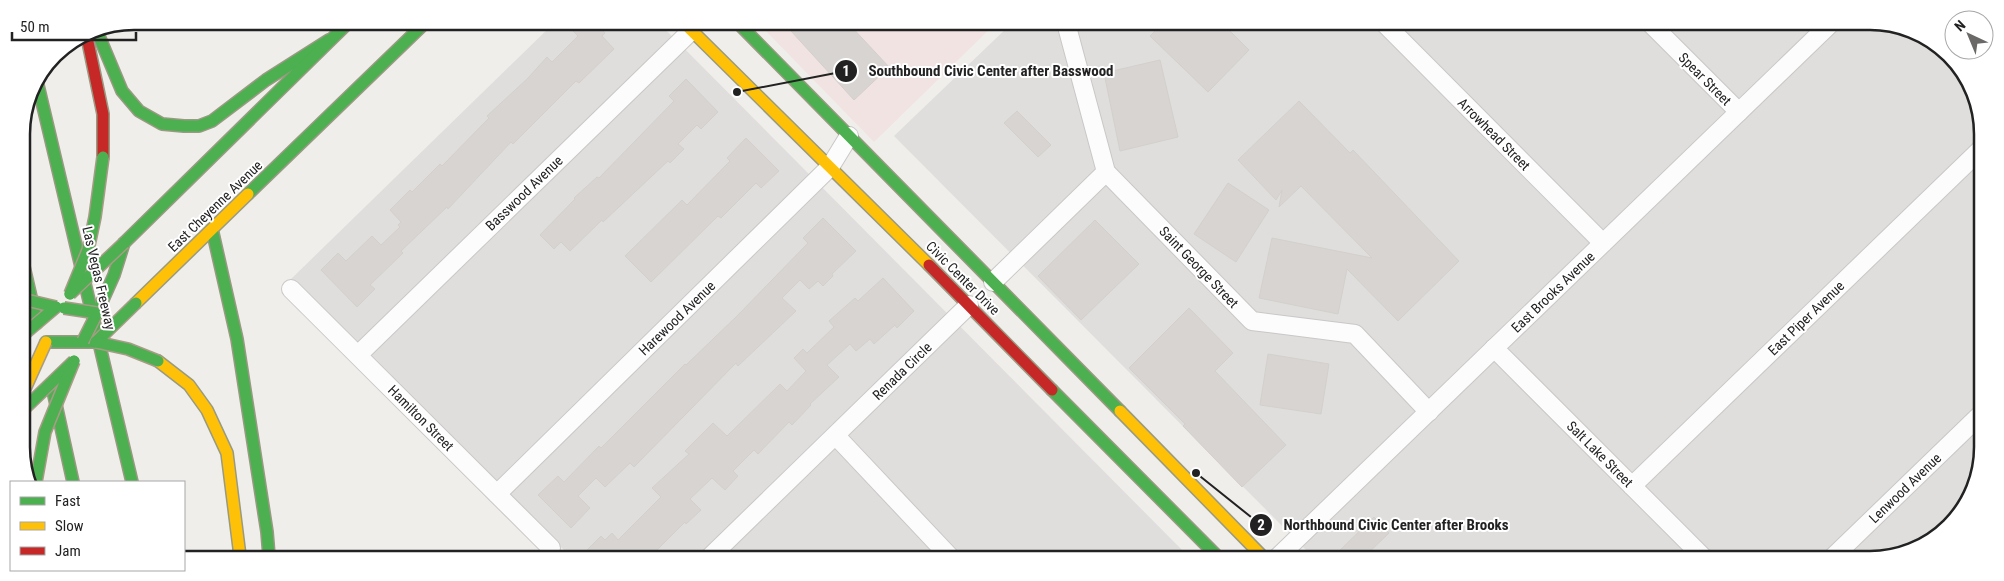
<svg xmlns="http://www.w3.org/2000/svg" width="2004" height="581" viewBox="0 0 2004 581" font-family="'Roboto Condensed',sans-serif">
<style>
.residential{fill:#dfdedc}
.commercial{fill:#f1e3e1}
.building{fill:#d7d4d2;stroke:#d3d0cc}
.lines{fill:none;stroke-linecap:round;stroke-linejoin:round}
.street-casing{stroke:#c9c8c7;stroke-width:20}
.fast-casing{stroke:#999a82;stroke-width:14}
.slow-casing{stroke:#999a82;stroke-width:14}
.jam-casing{stroke:#999a82;stroke-width:14}
.street{stroke:#fdfcfc;stroke-width:18}
.fast{stroke:#4caf50;stroke-width:11}
.slow{stroke:#ffc107;stroke-width:11}
.jam{stroke:#c62828;stroke-width:11}
.fast-bridge-casing{stroke:#a79c86;stroke-width:14;stroke-linecap:butt}
.slow-bridge-casing{stroke:#a79c86;stroke-width:14;stroke-linecap:butt}
.fast-bridge{stroke:#4caf50;stroke-width:11}
.slow-bridge{stroke:#ffc107;stroke-width:11}
.labels{text-anchor:middle;dominant-baseline:central;stroke-width:4;stroke-linejoin:round;paint-order:stroke}
.street-label{font-size:14px;fill:#222;stroke:#fff}
.rim{fill:none;stroke:#222;stroke-width:2.5}
.leader{fill:none;stroke:#222;stroke-width:2}
.callout-dot{fill:#222;stroke:#fff;stroke-width:2}
.mark-label{font-size:15px;text-anchor:middle;font-weight:bold;fill:#fff}
.callout-label{font-size:15px;text-anchor:middle;font-weight:bold;fill:#222;stroke:#fff;stroke-width:4;stroke-linejoin:round;paint-order:stroke}
</style>
<rect width="100%" height="100%" fill="#f0eeeb"/>
<g class="residential">
<path d="M555 22H658L1190 558 562 557 566 552 290 280Z"/>
<path d="M1012 23 1899 25 1950 55 1981 112 1979 476 1939 536 1877 560 1314 558 894 136Z"/>
</g>
<path class="commercial" d="M758 23H996L874 142Z"/>
<g class="building">
<path d="M564 22H595L605 33 602 36 614 49 579 83 576 81 513 144 511 142 448 209 447 207 401 251 403 253 370 285 375 289 357 307 321 270 338 253 346 261 372 236 381 245 400 227 398 225 401 222 390 210 410 190 412 192 440 164 442 166 489 118 487 116 528 78 547 57 552 62 578 36Z"/>
<path d="M800 23H848L889 67 854 100 791 31Z"/>
<path d="M1163 23 1223 24 1249 50 1208 92 1150 36Z"/>
<path d="M1160 60 1178 137 1120 151 1104 73Z"/>
<path d="M686 79 718 112 701 129 697 125 678 144 684 149 670 163 668 161 603 222 602 220 570 251 561 242 554 249 540 235 575 199 574 198 597 177 599 178 674 101 669 96Z"/>
<path d="M1299 101 1350 153 1353 150 1459 261 1398 321 1347 269 1338 314 1259 298 1272 238 1372 258 1301 186 1279 207 1282 190 1276 200 1238 160Z"/>
<path d="M1017 111 1051 145 1038 157 1004 123Z"/>
<path d="M746 138 779 171 761 188 756 183 721 218 718 216 651 282 625 256 682 200 687 205 730 161 727 158Z"/>
<path d="M1228 183 1269 210 1236 262 1194 234Z"/>
<path d="M823 218 856 251 832 274 833 276 823 286 818 281 809 289 800 280 782 298 796 311 738 366 736 363 634 467 630 463 605 487 596 478 578 496 590 508 571 528 538 495 558 476 564 482 599 446 601 448 685 364 686 365 737 316 808 243 803 238Z"/>
<path d="M1095 220 1139 264 1081 320 1038 276Z"/>
<path d="M883 278 914 311 897 328 895 325 874 344 870 339 856 351 850 344 827 365 839 377 810 404 811 405 792 425 789 422 758 454 754 450 733 471 738 476 725 490 712 478 690 499 701 510 686 524 685 522 650 557H580L601 536 605 540 612 533 618 540 661 497 652 488 689 454 685 451 713 423 727 436 780 384 787 391 806 371 794 358 803 349 807 353 834 327 829 321 855 298 858 301Z"/>
<path d="M1189 308 1233 353 1215 371 1286 445 1242 487 1183 426 1185 424 1129 368Z"/>
<path d="M1268 354 1329 364 1321 414 1260 405Z"/>
<path d="M1374 517 1389 533 1363 558H1332Z"/>
</g>
<g class="lines">
<defs>
<g id="street">
<path d="M1066 23 1106 172 1252 321 1355 334 1429 412"/>
<path d="M1385 24 1603 243"/>
<path d="M1651 24 1739 112"/>
<path d="M993 282 1106 172"/>
<path d="M291 289 551 548"/>
<path d="M1494 348 1705 559"/>
<path d="M358 355 691 31"/>
<path d="M836 436 951 558"/>
<path d="M1632 486 1980 150"/>
<path d="M497 494 830 167 849 136"/>
<path d="M710 557 969 305"/>
<path d="M1277 558 1829 25"/>
<path d="M1831 559 1979 416"/>
</g>
<g id="fast">
<path d="M738 23 1120 411"/>
<path d="M96 29 122 91 139 111 162 124 184 126H199L212 121 266 80 329 40"/>
<path d="M37 81 132 482"/>
<path d="M248 194 426 22"/>
<path d="M212 229 237 339 267 532 269 556"/>
<path d="M124 243 349 22"/>
<path d="M22 258 37 323"/>
<path d="M97 313 114 275 124 243"/>
<path d="M46 342H96"/>
<path d="M1052 390 1219 558"/>
<path d="M53 391 73 482"/>
</g>
<g id="slow">
<path d="M683 22 929 265"/>
<path d="M136 303 248 194"/>
<path d="M158 361 189 385 207 410 227 453 240 556"/>
<path d="M1120 411 1264 558"/>
</g>
<g id="jam">
<path d="M88 42 103 114V157"/>
<path d="M929 265 1052 390"/>
</g>
</defs>
<use href="#street" class="street-casing"/>
<use href="#fast" class="fast-casing"/>
<use href="#slow" class="slow-casing"/>
<use href="#jam" class="jam-casing"/>
<use href="#street" class="street"/>
<use href="#fast" class="fast"/>
<use href="#slow" class="slow"/>
<use href="#jam" class="jam"/>
<defs>
<g id="fast-bridge">
<path d="M70 294 124 243"/>
<path d="M70 294 88 250 95 217 103 157"/>
<path d="M22 299 56 307"/>
<path d="M64 308 97 313 83 341"/>
<path d="M23 335 56 307"/>
<path d="M96 342 136 303"/>
<path d="M96 342 128 349 158 361"/>
<path d="M23 410 74 361"/>
<path d="M36 482 45 432 74 361"/>
</g>
<path id="slow-bridge" d="M23 393 46 342"/>
</defs>
<use href="#fast-bridge" class="fast-bridge-casing"/>
<use href="#slow-bridge" class="slow-bridge-casing"/>
<use href="#fast-bridge" class="fast-bridge"/>
<use href="#slow-bridge" class="slow-bridge"/>
</g>
<g class="labels">
<g class="street-label">
<text transform="translate(1705 79) rotate(45)">Spear Street</text>
<text transform="translate(1494 134) rotate(45)">Arrowhead Street</text>
<text transform="translate(524 193) rotate(-44)">Basswood Avenue</text>
<text transform="translate(215 206) rotate(-44)">East Cheyenne Avenue</text>
<text transform="translate(1199 267) rotate(46)">Saint George Street</text>
<text transform="translate(99 278) rotate(77)">Las Vegas Freeway</text>
<text transform="translate(963 278) rotate(45)">Civic Center Drive</text>
<text transform="translate(1553 292) rotate(-44)">East Brooks Avenue</text>
<text transform="translate(677 318) rotate(-44)">Harewood Avenue</text>
<text transform="translate(1806 318) rotate(-44)">East Piper Avenue</text>
<text transform="translate(902 371) rotate(-44)">Renada Circle</text>
<text transform="translate(421 418) rotate(45)">Hamilton Street</text>
<text transform="translate(1600 454) rotate(45)">Salt Lake Street</text>
<text transform="translate(1905 488) rotate(-44)">Lenwood Avenue</text>
</g>
</g>
<path d="M0 0H2004V581H0ZM134 30H1870A104 104 0 0 1 1974 134V447A104 104 0 0 1 1870 551H134A104 104 0 0 1 30 447V134A104 104 0 0 1 134 30Z" fill="#fff" fill-rule="evenodd"/>
<path class="rim" d="M134 30H1870A104 104 0 0 1 1974 134V447A104 104 0 0 1 1870 551H134A104 104 0 0 1 30 447V134A104 104 0 0 1 134 30Z"/>
<path class="leader" d="M737 92L846 71M1196 473L1261 525"/>
<g class="callout-dot">
<circle cx="737" cy="92" r="5"/>
<circle cx="1196" cy="473" r="5"/>
<circle cx="846" cy="71" r="12"/>
<circle cx="1261" cy="525" r="12"/>
</g>
<g class="mark-label">
<text x="846" y="76">1</text>
<text x="1261" y="530">2</text>
</g>
<g class="callout-label">
<text x="991" y="76">Southbound Civic Center after Basswood</text>
<text x="1396" y="530">Northbound Civic Center after Brooks</text>
</g>
<rect x="10" y="481" width="175" height="90" fill="#ffffff" stroke="#a7a7a7"/>
<rect x="20" y="497" width="25" height="8" fill="#4caf50" stroke="#a7a7a7"/>
<text x="55" y="506" font-size="15" fill="#222222">Fast</text>
<rect x="20" y="522" width="25" height="8" fill="#ffc107" stroke="#a7a7a7"/>
<text x="55" y="531" font-size="15" fill="#222222">Slow</text>
<rect x="20" y="547" width="25" height="8" fill="#c62828" stroke="#a7a7a7"/>
<text x="55" y="556" font-size="15" fill="#222222">Jam</text>
<g transform="translate(1969 35) rotate(316)"><circle r="24" fill="#ffffff" stroke="#a7a7a7"/>
<path d="M0-4L9 19L0 12L-9 19Z" fill="#6a6968"/>
<text y="-8" font-size="14" font-weight="bold" text-anchor="middle" fill="#222222">N</text>
</g>
<path d="M12 32v8h124v-8" fill="none" stroke="#222222" stroke-width="2.5"/>
<text x="20" y="32" font-size="15" fill="#222222" stroke="#ffffff" stroke-width="4" paint-order="stroke">50 m</text>
</svg>
